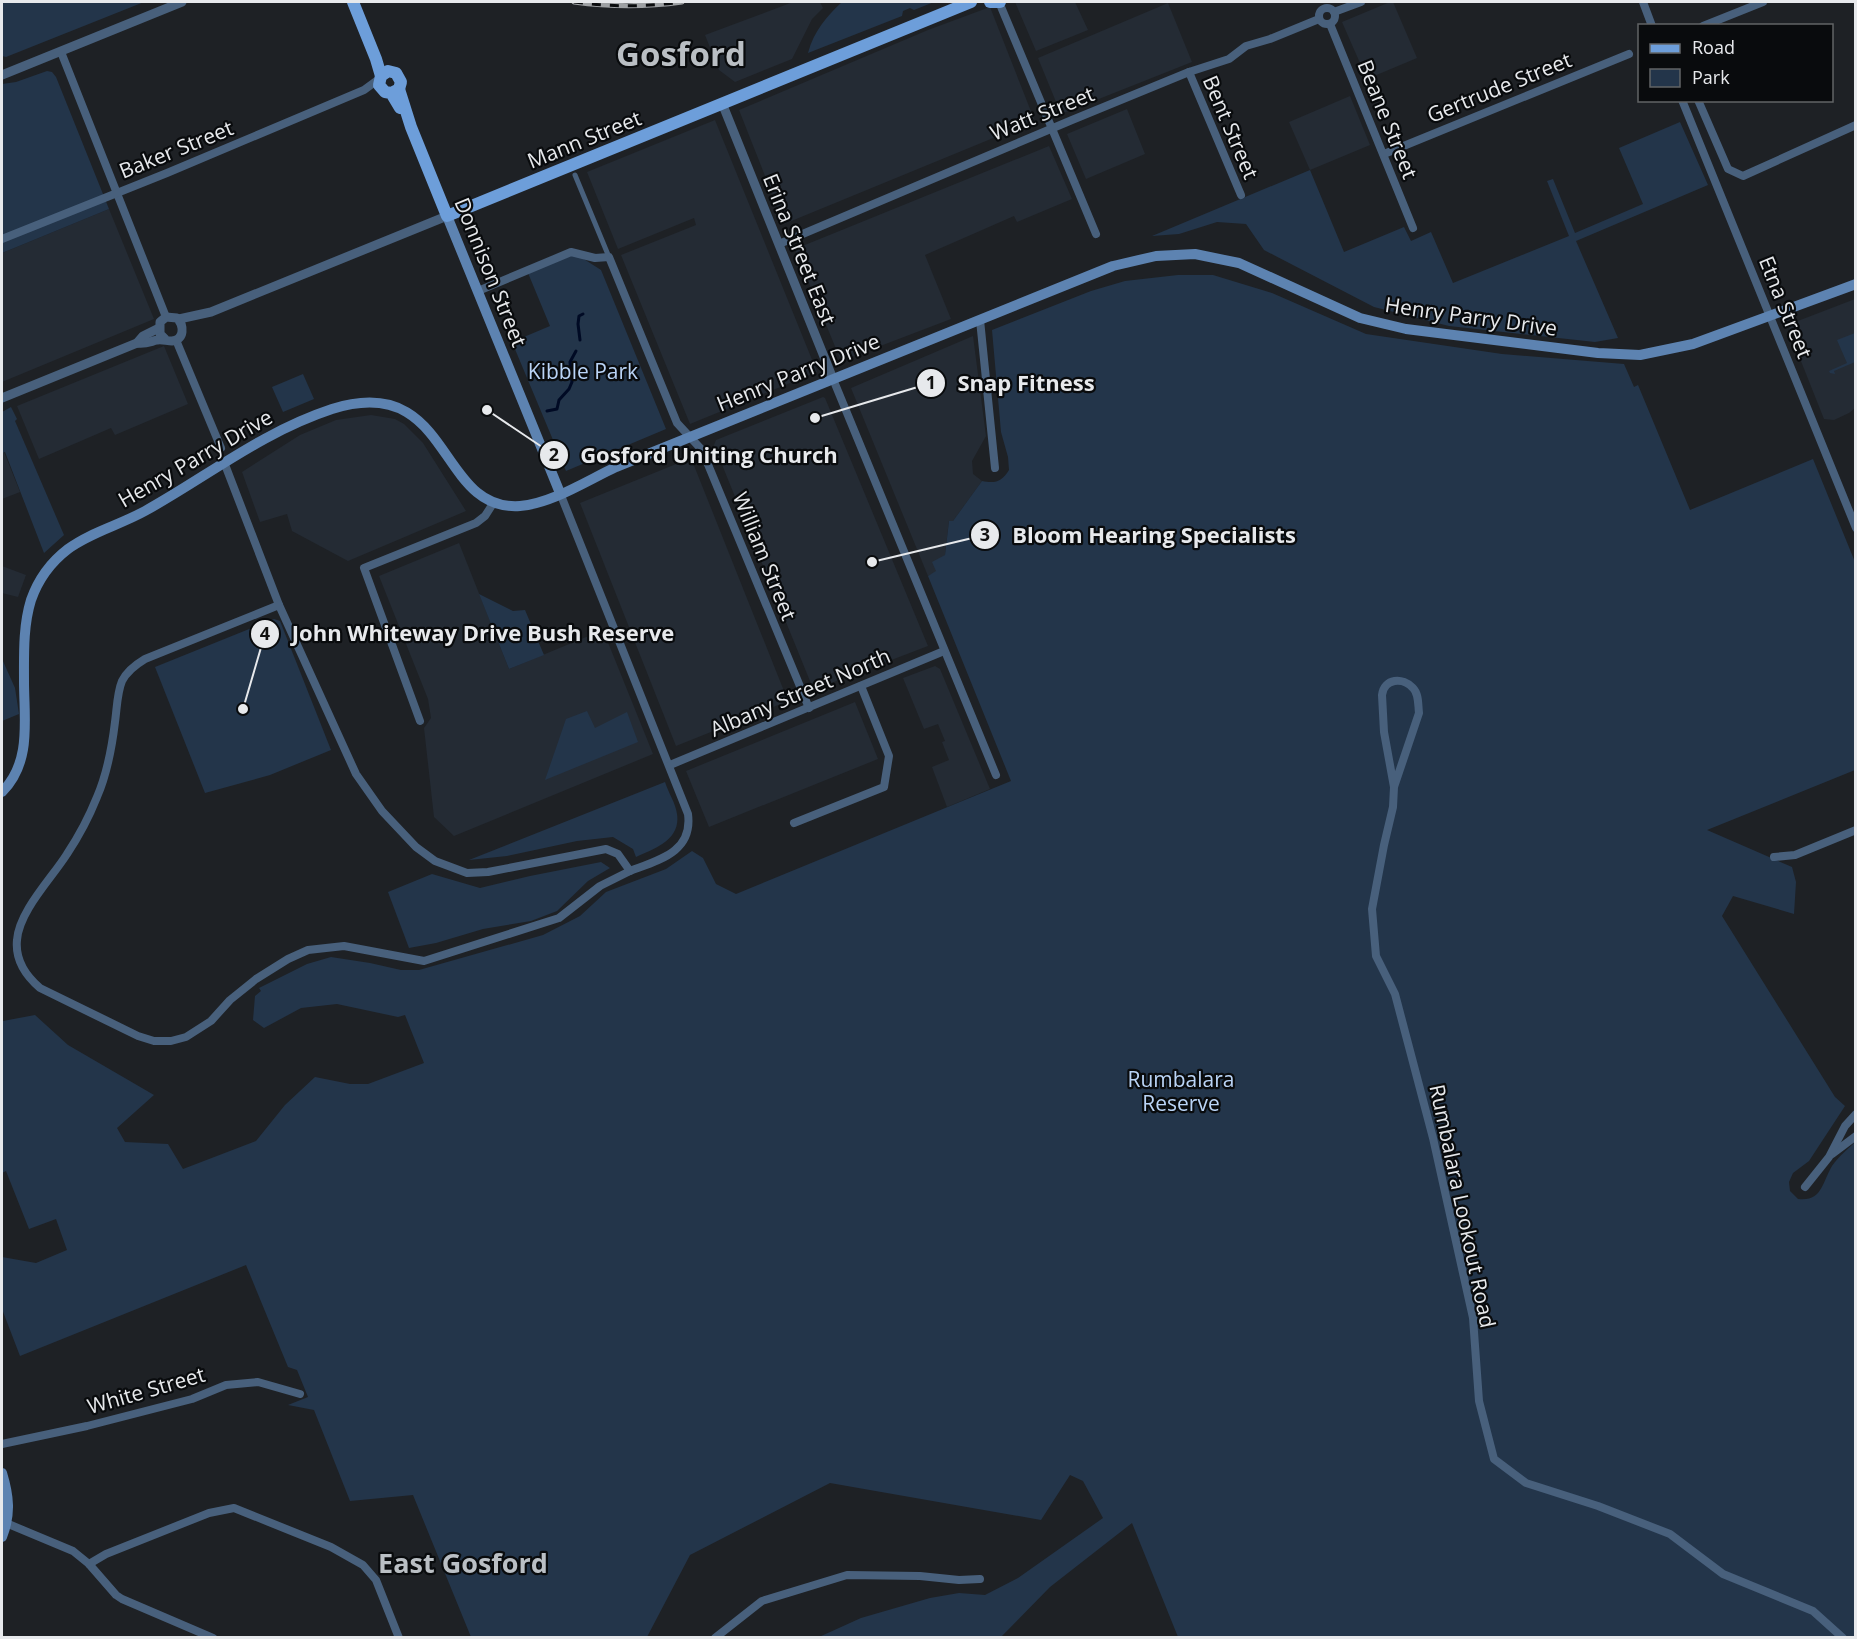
<svg xmlns="http://www.w3.org/2000/svg" width="1857" height="1639" viewBox="0 0 1857 1639" font-family="'Open Sans',sans-serif">
<style>
.built{fill:#242b34}
.green{fill:#23354a}
.lines{fill:none;stroke-linecap:round;stroke-linejoin:round}
.stream{stroke:#000a24;stroke-width:3}
.pedestrian{stroke:#48607c;stroke-width:5}
.minor{stroke:#48607c;stroke-width:8}
.tertiary{stroke:#48607c;stroke-width:9}
.secondary{stroke:#5d83b1;stroke-width:10}
.primary{stroke:#6d9eda;stroke-width:12}
.rail-casing{stroke:#9ea1a4;stroke-width:5}
.rail{stroke:#090b0d;stroke-width:3;stroke-dasharray:9;stroke-linecap:butt}
.labels{text-anchor:middle;dominant-baseline:central;stroke-width:4.5;stroke-linejoin:round;paint-order:stroke}
.street-label{font-size:21px;fill:#e7e9ec;stroke:#090b0d}
.park-label{font-size:21px;fill:#bad4f6;stroke:#090b0d}
.district-label{font-size:27px;font-weight:bold;fill:#babfc4;stroke:#090b0d}
.town-label{font-size:33px;font-weight:bold;fill:#babfc4;stroke:#090b0d}
.leader{fill:none;stroke:#e7e9ec;stroke-width:2}
.callout-dot{fill:#e7e9ec;stroke:#090b0d;stroke-width:2}
.mark-label{font-size:18px;text-anchor:middle;font-weight:bold;fill:#111}
.callout-label{font-size:22px;text-anchor:middle;font-weight:bold;fill:#e7e9ec;stroke:#090b0d;stroke-width:4.5;stroke-linejoin:round;paint-order:stroke}
</style>
<rect width="100%" height="100%" fill="#1e2125"/>
<g class="built">
<path d="M793 2H820L823 8 812 19 792 59 735 82 719 70 705 35Z"/>
<path d="M1015 2H1075L1088 30 1036 51Z"/>
<path d="M1390 2H1393L1417 58 1367 79 1342 22Z"/>
<path d="M1168 3 1192 62 1061 114 1038 58Z"/>
<path d="M990 7 1034 119 1003 134 784 224 739 110 928 30Z"/>
<path d="M1350 96 1370 145 1310 170 1289 122Z"/>
<path d="M1127 109 1145 154 1086 179 1067 134Z"/>
<path d="M715 120 817 372 690 424 621 255 696 225 694 218 618 249 587 172Z"/>
<path d="M1049 146 1072 199 1017 222 1014 216 925 255 951 319 841 361 795 249Z"/>
<path d="M109 209 154 319 2 382V253Z"/>
<path d="M1855 299V408L1849 413 1834 420 1824 419 1789 331 1790 324Z"/>
<path d="M973 336 986 436 972 461 973 474 982 481 953 521H949L945 555 936 572 928 576 851 388Z"/>
<path d="M164 346 188 404 115 435 111 428 39 459 17 406Z"/>
<path d="M823 397 825 398 928 646 818 688 812 686 714 445 716 440Z"/>
<path d="M371 415 395 419 404 424 423 443 466 511 348 561 292 531 287 514 260 522 242 472 300 435 336 420Z"/>
<path d="M2 447 20 492 2 499Z"/>
<path d="M691 458 788 701 676 746 580 503Z"/>
<path d="M459 543 509 669 603 630 653 754 454 836 434 817 424 728 431 718 428 699 379 576Z"/>
<path d="M2 566 26 575 18 597 2 593Z"/>
<path d="M935 666 940 669 990 789 947 807 932 767 949 760 942 742 945 741 938 724 924 729 903 678Z"/>
<path d="M855 702 878 759 709 827 686 771Z"/>
</g>
<g class="green">
<path d="M2 2H144L6 57 2 56Z"/>
<path d="M842 2H934L914 10 910 8 903 11 902 16 808 53C814 31 826 17 842 2Z"/>
<path d="M47 71 52 72 56 77 109 209 2 253V84L16 82Z"/>
<path d="M1680 122 1708 185 1576 241 1618 338 1595 342 1449 326 1374 307 1264 250 1246 224 1217 222 1179 234 1152 236 1310 170 1344 252 1404 227 1411 241 1431 232 1453 283 1569 236 1547 181 1553 179 1575 233 1643 204 1619 148Z"/>
<path d="M569 255 579 256 601 270 666 429 566 471 512 342 550 326 528 273Z"/>
<path d="M1178 275H1213L1272 293 1366 334 1502 354 1624 364 1634 387 1638 385 1690 510 1813 459 1855 562V770L1707 830 1792 867 1796 882 1794 914 1733 896 1722 916 1835 1097 1845 1106 1809 1161 1793 1173 1789 1182 1790 1191 1798 1199C1822 1202 1822 1183 1832 1166 1838 1157 1848 1149 1855 1142V1637H1178L1132 1523 1050 1587 1001 1637H819L861 1618 930 1598 959 1593 985 1595 1018 1578 1103 1518 1083 1481 1070 1475 1041 1520 830 1483 690 1555 647 1637H471L413 1495 350 1501 314 1410 288 1405 308 1397 297 1370 288 1367 246 1265 20 1356 2 1309V1257L36 1263 67 1250 56 1219 29 1229 6 1171 2 1173V1018L3 1021 35 1015 68 1045 154 1095 117 1128 125 1142 168 1144 183 1169 256 1141 285 1105 315 1077 350 1084H368L424 1063 405 1015 398 1017 337 1004 301 1008 264 1028 253 1020 255 996 261 991 259 988 307 964 331 957 370 963 401 970H419L543 935 580 916 606 892 666 869 692 851 703 858 716 884 736 894 1011 781 928 576 936 571 932 562 945 555 949 521H953L982 481C996 484 1002 481 1009 470L1008 457 1001 432 992 330 1091 291 1125 281Z"/>
<path d="M1855 333V362L1834 371 1835 374 1830 373 1829 371 1847 363 1837 340Z"/>
<path d="M303 374 314 399 283 412 272 387Z"/>
<path d="M11 407 17 419 15 421 64 535 44 553 5 452 2 453V412Z"/>
<path d="M479 594 513 611 525 610 544 655 509 669Z"/>
<path d="M274 619 280 621 331 750 270 775 205 793 155 667Z"/>
<path d="M2 659 15 688 19 714 2 721Z"/>
<path d="M587 711 595 728 627 712 638 742 545 780 566 719Z"/>
<path d="M665 782C668 792 676 804 677 814 681 840 654 849 636 857L633 849 613 837 577 841 507 856 469 860Z"/>
<path d="M601 862 610 868 588 881 557 911 531 921 483 929 436 943 409 948 388 892 432 874 480 888 530 876Z"/>
</g>
<g class="lines">
<g class="stream">
<path d="M580 340 578 324 579 316 583 314"/>
<path d="M547 411 557 409 559 400 569 389 572 382 570 362 576 351"/>
</g>
<path class="pedestrian" d="M575 175 609 257"/>
<g class="minor">
<path d="M999 2 1096 234"/>
<path d="M1643 2 1652 26"/>
<circle cx="1327" cy="16" r="8"/>
<path d="M1334 12 1361 2"/>
<path d="M1330 24 1413 228"/>
<path d="M1703 26 1763 2"/>
<path d="M61 52 166 317"/>
<path d="M1189 72 1241 195"/>
<path d="M1682 100 1856 528"/>
<path d="M1698 100 1728 169 1743 176 1856 125"/>
<path d="M1384 154 1629 54"/>
<path d="M2 239 167 173 364 90 379 79"/>
<path d="M779 244 1072 120 1189 72 1229 59 1246 46 1270 39 1319 19"/>
<path d="M478 291 571 252 595 258 609 257 677 423 702 450 809 708"/>
<path d="M980 320 995 468"/>
<path d="M176 340 221 448"/>
<path d="M833 379 996 775"/>
<path d="M224 462 279 605"/>
<path d="M560 493 688 814C693 852 659 860 630 871"/>
<path d="M279 605 356 774 382 811 416 847 435 861 467 873 488 872 606 849 618 854 630 871 600 886 559 918 424 961 344 946 308 950 288 959 256 979 230 1000 211 1021 186 1037 171 1041H154L138 1036 40 988C26 976 15 960 17 940 19 911 52 878 67 854 79 836 89 817 97 797 107 774 112 747 115 722 117 708 117 693 122 681 127 671 135 665 145 659Z"/>
<path d="M420 721 364 568 476 523 485 516 494 502"/>
<path d="M670 765 944 651"/>
<path d="M1394 787 1384 732 1382 695C1384 678 1403 677 1413 688 1419 694 1418 705 1419 713L1394 787 1393 807 1384 845 1372 909 1376 956 1395 994 1433 1138 1473 1318 1479 1401 1494 1459 1526 1483 1598 1506 1670 1534 1723 1574 1813 1611 1843 1638"/>
<path d="M794 823 884 787 889 756 861 686"/>
<path d="M1774 857 1795 855 1856 830"/>
<path d="M1832 1154 1856 1136"/>
<path d="M1805 1187 1829 1157 1845 1126 1856 1114"/>
<path d="M2 1444 87 1426 192 1399 226 1385 258 1382 300 1394"/>
<path d="M6 1523 73 1551 89 1564 116 1595 122 1599 213 1638"/>
<path d="M89 1564 106 1554 209 1513 234 1508 331 1547 363 1565 376 1580 399 1638"/>
<path d="M715 1638 762 1601 847 1575 920 1576 959 1580 980 1579"/>
</g>
<g class="tertiary">
<path d="M2 75 182 2"/>
<path d="M722 103 833 379"/>
<path d="M179 319 211 312 447 216"/>
<path d="M137 343C146 344 149 342 157 340 162 339 167 341 172 341 185 340 184 325 177 318L166 317 160 322V334L165 339"/>
<path d="M2 398 137 343 143 336 159 328"/>
</g>
<g class="secondary">
<path d="M447 216 560 493"/>
<path d="M2 792C32 762 24 720 24 681 24 654 23 626 31 600 38 580 51 562 68 549 91 532 120 525 145 511 208 476 262 432 332 409 453 371 436 512 520 506 551 504 588 480 616 467L1113 266 1156 256 1195 254 1239 263 1360 318 1406 329 1598 353 1640 355 1693 344 1856 284"/>
<path d="M2 1473C9 1496 11 1514 2 1537"/>
</g>
<g class="primary">
<path d="M353 2 376 59 381 76"/>
<path d="M990 2H1000"/>
<path d="M399 89 411 127 447 216 971 2"/>
<path d="M391 93 399 89 401 82 396 73 388 71 381 76 379 85 385 92 391 93 400 108"/>
</g>
<defs>
<path id="rail" d="M574 2C610 7 647 7 682 2"/>
</defs>
<use href="#rail" class="rail-casing"/>
<use href="#rail" class="rail"/>
</g>
<g class="labels">
<g class="street-label">
<text transform="translate(1499 87) rotate(-22)">Gertrude Street</text>
<text transform="translate(1042 113) rotate(-22)">Watt Street</text>
<text transform="translate(1388 119) rotate(68)">Beane Street</text>
<text transform="translate(1231 127) rotate(67)">Bent Street</text>
<text transform="translate(584 139) rotate(-22)">Mann Street</text>
<text transform="translate(176 149) rotate(-22)">Baker Street</text>
<text transform="translate(800 249) rotate(68)">Erina Street East</text>
<text transform="translate(491 272) rotate(68)">Donnison Street</text>
<text transform="translate(1786 307) rotate(68)">Etna Street</text>
<text transform="translate(1471 316) rotate(8)">Henry Parry Drive</text>
<text transform="translate(798 372) rotate(-22)">Henry Parry Drive</text>
<text transform="translate(195 458) rotate(-30)">Henry Parry Drive</text>
<text transform="translate(765 556) rotate(68)">William Street</text>
<text transform="translate(800 692) rotate(-23)">Albany Street North</text>
<text transform="translate(1463 1206) rotate(78)">Rumbalara Lookout Road</text>
<text transform="translate(146 1390) rotate(-16)">White Street</text>
</g>
<g class="park-label">
<text x="583" y="371">Kibble Park</text>
<text x="1181" y="1079">Rumbalara<tspan x="1181" dy="24">Reserve</tspan></text>
</g>
<g class="district-label">
<text x="463" y="1562">East Gosford</text>
</g>
<g class="town-label">
<text x="681" y="53">Gosford</text>
</g>
</g>
<path class="leader" d="M815 418L931 383M487 410L554 455M872 562L985 535M243 709L265 634"/>
<g class="callout-dot">
<circle cx="815" cy="418" r="6"/>
<circle cx="487" cy="410" r="6"/>
<circle cx="872" cy="562" r="6"/>
<circle cx="243" cy="709" r="6"/>
<circle cx="931" cy="383" r="15"/>
<circle cx="554" cy="455" r="15"/>
<circle cx="985" cy="535" r="15"/>
<circle cx="265" cy="634" r="15"/>
</g>
<g class="mark-label">
<text x="931" y="389">1</text>
<text x="554" y="461">2</text>
<text x="985" y="541">3</text>
<text x="265" y="640">4</text>
</g>
<g class="callout-label">
<text x="1026" y="391">Snap Fitness</text>
<text x="709" y="463">Gosford Uniting Church</text>
<text x="1154" y="543">Bloom Hearing Specialists</text>
<text x="483" y="641">John Whiteway Drive Bush Reserve</text>
</g>
<rect width="1857" height="1639" fill="none" stroke="#e7e9ec" stroke-width="6"/>
<rect x="1638" y="24" width="195" height="78" fill="#090b0d" stroke="#626466" stroke-width="1.5"/>
<rect x="1650" y="44" width="30" height="9" fill="#6d9eda" stroke="#626466" stroke-width="1.5"/>
<text x="1692" y="54" font-size="18" fill="#e7e9ec">Road</text>
<rect x="1650" y="69" width="30" height="18" fill="#23354a" stroke="#626466" stroke-width="1.5"/>
<text x="1692" y="84" font-size="18" fill="#e7e9ec">Park</text>
</svg>
